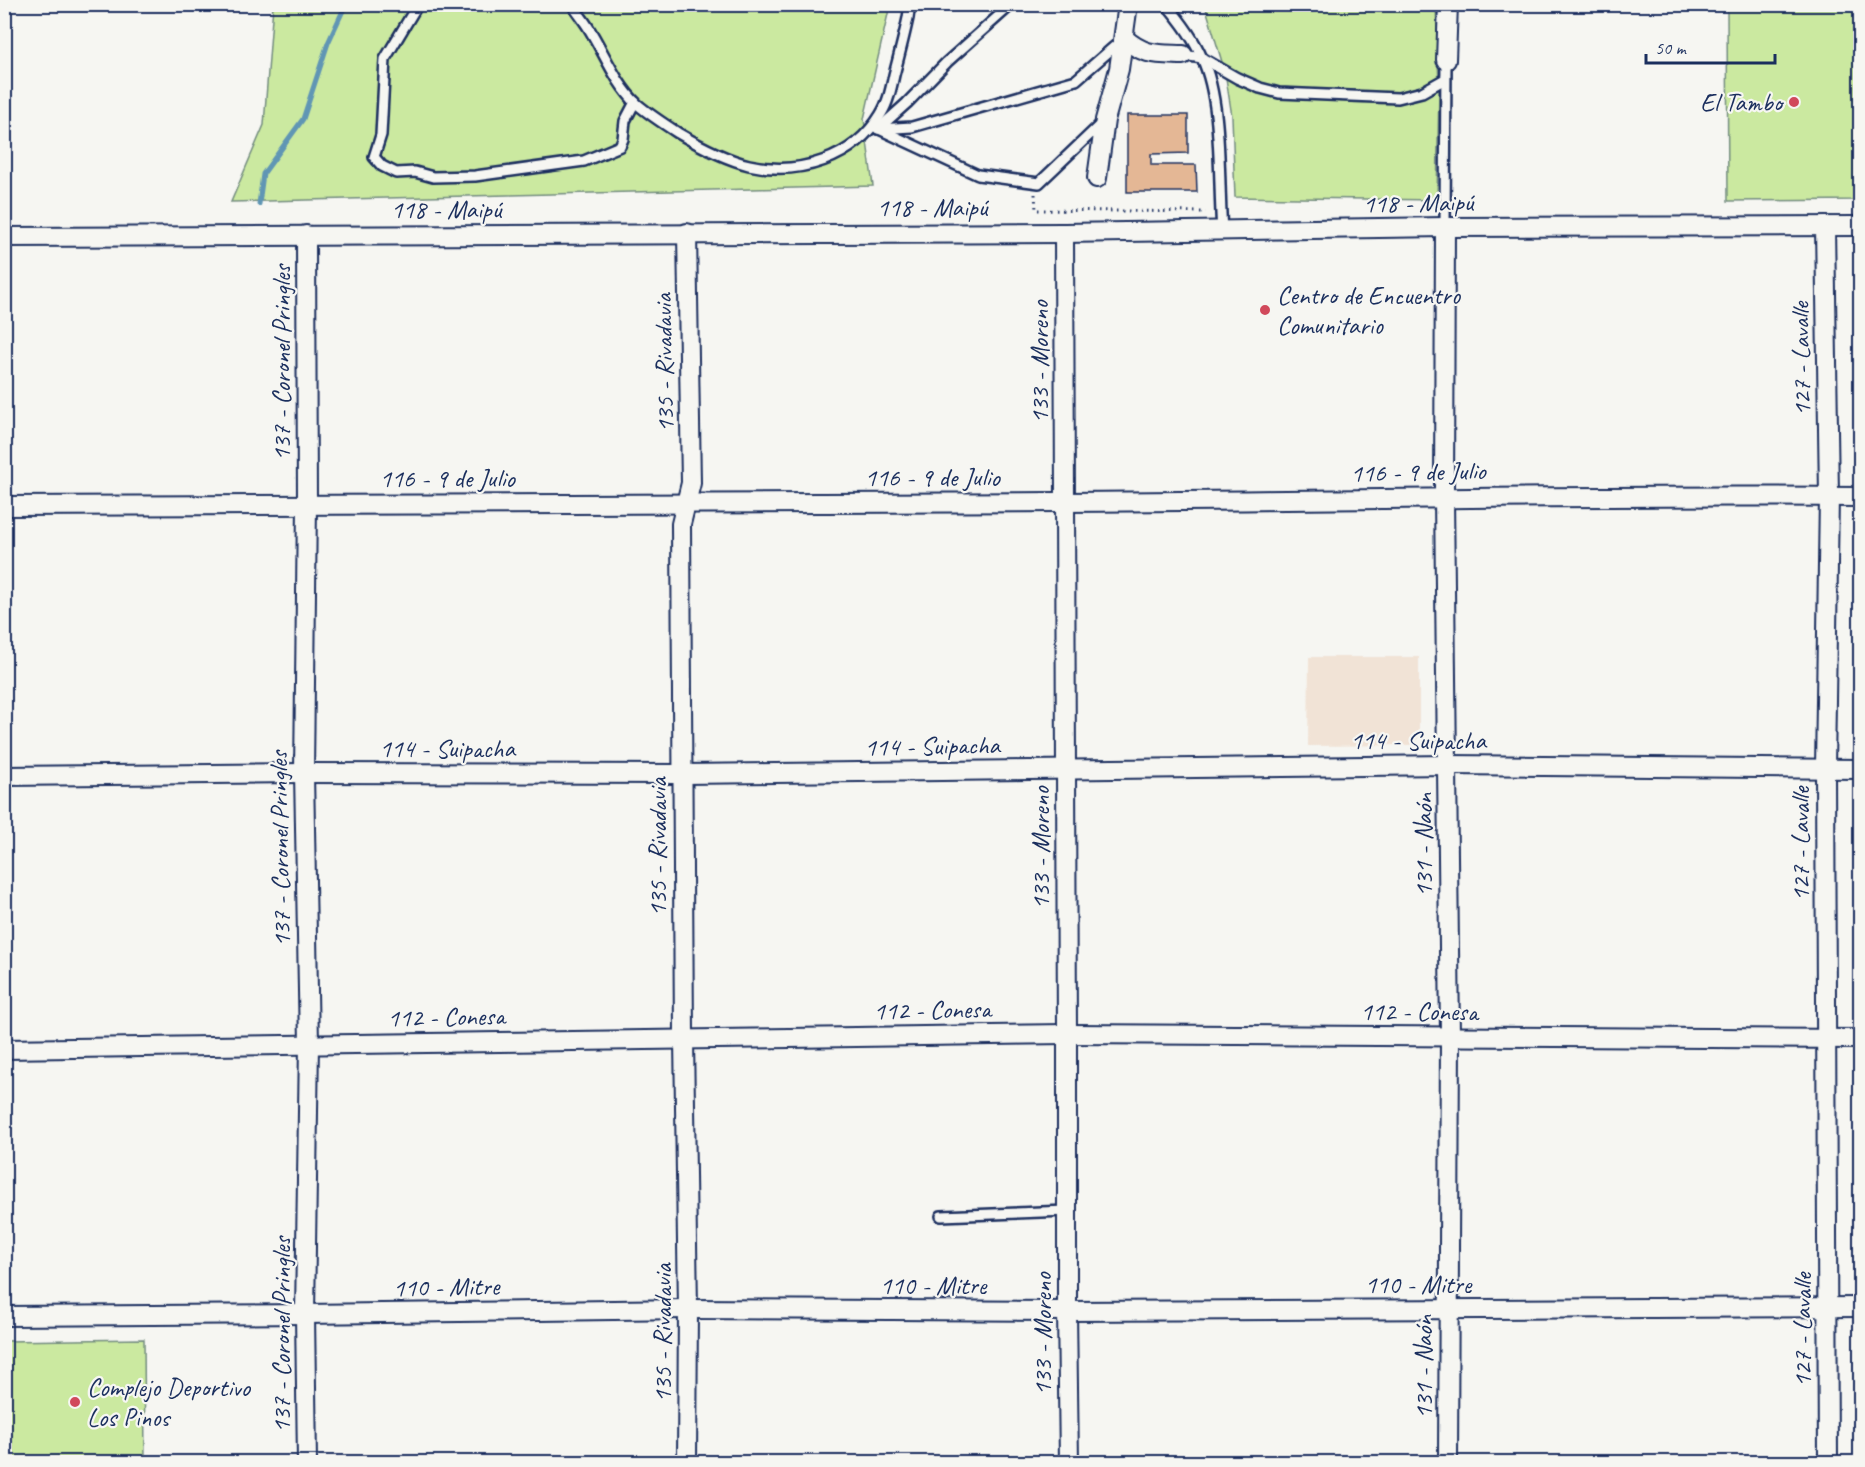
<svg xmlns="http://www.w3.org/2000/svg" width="1865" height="1467" viewBox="0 0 1865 1467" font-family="Caveat,sans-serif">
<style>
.built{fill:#f1e3d6}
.green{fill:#cbe9a0;stroke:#738c7f;stroke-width:1.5}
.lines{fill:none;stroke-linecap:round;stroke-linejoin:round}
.stream{stroke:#6096b4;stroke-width:5}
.building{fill:#e4b795;stroke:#1b2f5e;stroke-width:1.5}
.lane-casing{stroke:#1b2f5e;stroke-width:14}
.street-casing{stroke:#1b2f5e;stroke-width:22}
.path{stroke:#1b2f5e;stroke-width:3;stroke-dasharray:1.5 4.5;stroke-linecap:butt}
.lane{stroke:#f6f6f2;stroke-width:9}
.street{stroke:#f6f6f2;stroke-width:18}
.poi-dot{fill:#d1495b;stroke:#f6f6f2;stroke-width:2}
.labels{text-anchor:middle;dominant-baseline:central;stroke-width:4.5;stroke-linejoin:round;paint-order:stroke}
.poi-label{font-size:26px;fill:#1b2f5e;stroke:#f6f6f2;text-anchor:start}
.street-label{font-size:26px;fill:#1b2f5e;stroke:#f6f6f2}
</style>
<rect width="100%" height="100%" fill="#f6f6f2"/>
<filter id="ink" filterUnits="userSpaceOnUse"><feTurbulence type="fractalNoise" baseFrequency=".0167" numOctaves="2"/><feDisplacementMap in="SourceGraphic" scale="12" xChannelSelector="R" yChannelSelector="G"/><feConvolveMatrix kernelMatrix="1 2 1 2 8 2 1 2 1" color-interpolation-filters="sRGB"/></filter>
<g filter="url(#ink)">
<path class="built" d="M1309 657H1419V737L1411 745 1308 746Z"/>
<g class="green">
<path d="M273 5H890L864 119 873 186 231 202 264 125Z"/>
<path d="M1205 5H1436L1439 87 1437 200 1235 197 1232 116 1225 72Z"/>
<path d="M1727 5H1860V200L1728 201Z"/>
<path d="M144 1339 145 1462H5V1341Z"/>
</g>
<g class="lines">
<path class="stream" d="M259 204 263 174 303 119 328 43 346 4"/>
</g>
<path class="building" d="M1127 115H1188V153L1151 154V165H1196L1197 192H1127Z"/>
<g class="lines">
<defs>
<g id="lane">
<path d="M418 4 385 59 381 135 374 157 382 166 396 173 415 172 433 177 475 176 584 161 620 146 623 139 625 121 635 102"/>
<path d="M572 4C577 12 583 19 588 27 604 52 615 83 637 104 650 115 664 124 678 133 700 146 724 159 749 165 799 176 854 159 881 114 888 103 891 89 894 75 899 56 904 37 908 18L910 4"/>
<path d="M1166 4C1180 20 1194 39 1202 58 1223 103 1218 180 1222 231"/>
<path d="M1183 55 1202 58 1237 78 1260 88 1279 93 1398 98 1422 92 1445 79"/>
<path d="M878 129 912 127 1076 80 1122 40"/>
<path d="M878 129 907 103 947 62 1012 4"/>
<path d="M881 130 978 175 1039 183 1103 122"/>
<path d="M1445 227 1446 60"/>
<path d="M941 1216 1067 1211"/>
</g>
<g id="street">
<path d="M1124 38C1144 56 1157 54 1183 55"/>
<path d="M1446 60 1448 4"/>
<path d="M1097 178 1105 120 1119 69 1128 4"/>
<path d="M1825 226 1829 496 1825 769 1828 1462"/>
<path d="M1445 227 1444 497 1450 1037 1448 1462"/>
<path d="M1064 233 1067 1034V1311L1069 1462"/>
<path d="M306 235 307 503 304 773 309 1044 305 1314 307 1462"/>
<path d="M4 237 1064 233 1445 227 1860 226"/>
<path d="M4 506C356 503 707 505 1058 502 1326 501 1593 494 1860 497"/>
<path d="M4 776 304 773 683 774 1448 765 1860 769"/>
<path d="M4 1049 1067 1034 1860 1039"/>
<path d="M4 1316 305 1314 688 1309 1067 1311 1860 1307"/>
<path d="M687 1462 688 1309 684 1039 681 524 691 483 687 233"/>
</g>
</defs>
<use href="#lane" class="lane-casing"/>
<use href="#street" class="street-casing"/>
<path class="path" d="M1035 194 1036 210 1206 212"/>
<use href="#lane" class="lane"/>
<use href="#street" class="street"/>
</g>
</g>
<g class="poi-dot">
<circle cx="1794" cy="102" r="6"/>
<circle cx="1265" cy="310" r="6"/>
<circle cx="75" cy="1402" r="6"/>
</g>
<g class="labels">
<g class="poi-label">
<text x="1782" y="102" text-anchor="end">El Tambo</text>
<text x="1277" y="295">Centro de Encuentro<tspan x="1277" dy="30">Comunitario</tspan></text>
<text x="87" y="1387">Complejo Deportivo<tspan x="87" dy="30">Los Pinos</tspan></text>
</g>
<g class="street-label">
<text transform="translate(1418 203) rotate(-1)">118 - Maipú</text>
<text x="932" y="207">118 - Maipú</text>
<text x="446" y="209">118 - Maipú</text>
<text transform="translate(1801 359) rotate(-91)">127 - Lavalle</text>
<text transform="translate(1039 362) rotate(-90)">133 - Moreno</text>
<text transform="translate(281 363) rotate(-90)">137 - Coronel Pringles</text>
<text transform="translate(664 363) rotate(-91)">135 - Rivadavia</text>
<text transform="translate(1418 472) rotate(-1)">116 - 9 de Julio</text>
<text x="932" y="477">116 - 9 de Julio</text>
<text x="447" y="478">116 - 9 de Julio</text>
<text x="1418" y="740">114 - Suipacha</text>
<text transform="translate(932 746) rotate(-1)">114 - Suipacha</text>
<text x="447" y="748">114 - Suipacha</text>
<text transform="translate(1800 844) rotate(-90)">127 - Lavalle</text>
<text transform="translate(1423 845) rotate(-90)">131 - Naón</text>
<text transform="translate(657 847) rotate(-90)">135 - Rivadavia</text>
<text transform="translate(1040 848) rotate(-90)">133 - Moreno</text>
<text transform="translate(280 849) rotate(-91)">137 - Coronel Pringles</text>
<text transform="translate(932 1010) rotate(-1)">112 - Conesa</text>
<text x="1419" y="1011">112 - Conesa</text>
<text transform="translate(446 1017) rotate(-1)">112 - Conesa</text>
<text x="1418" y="1284">110 - Mitre</text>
<text x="933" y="1285">110 - Mitre</text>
<text transform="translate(446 1287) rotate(-1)">110 - Mitre</text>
<text transform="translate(1802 1330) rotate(-90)">127 - Lavalle</text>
<text transform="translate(662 1333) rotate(-90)">135 - Rivadavia</text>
<text transform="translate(1042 1334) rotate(-90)">133 - Moreno</text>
<text transform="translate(281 1335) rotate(-90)">137 - Coronel Pringles</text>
<text transform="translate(1423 1367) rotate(-90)">131 - Naón</text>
</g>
</g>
<rect width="1865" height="1467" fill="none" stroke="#f6f6f2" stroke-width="24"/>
<rect x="12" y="12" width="1841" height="1443" fill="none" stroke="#1b2f5e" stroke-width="2" filter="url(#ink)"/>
<path d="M1646 54v9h129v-9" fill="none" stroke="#1b2f5e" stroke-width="3"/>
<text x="1655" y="54" font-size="18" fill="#1b2f5e" stroke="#f6f6f2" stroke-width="4.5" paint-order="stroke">50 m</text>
</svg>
